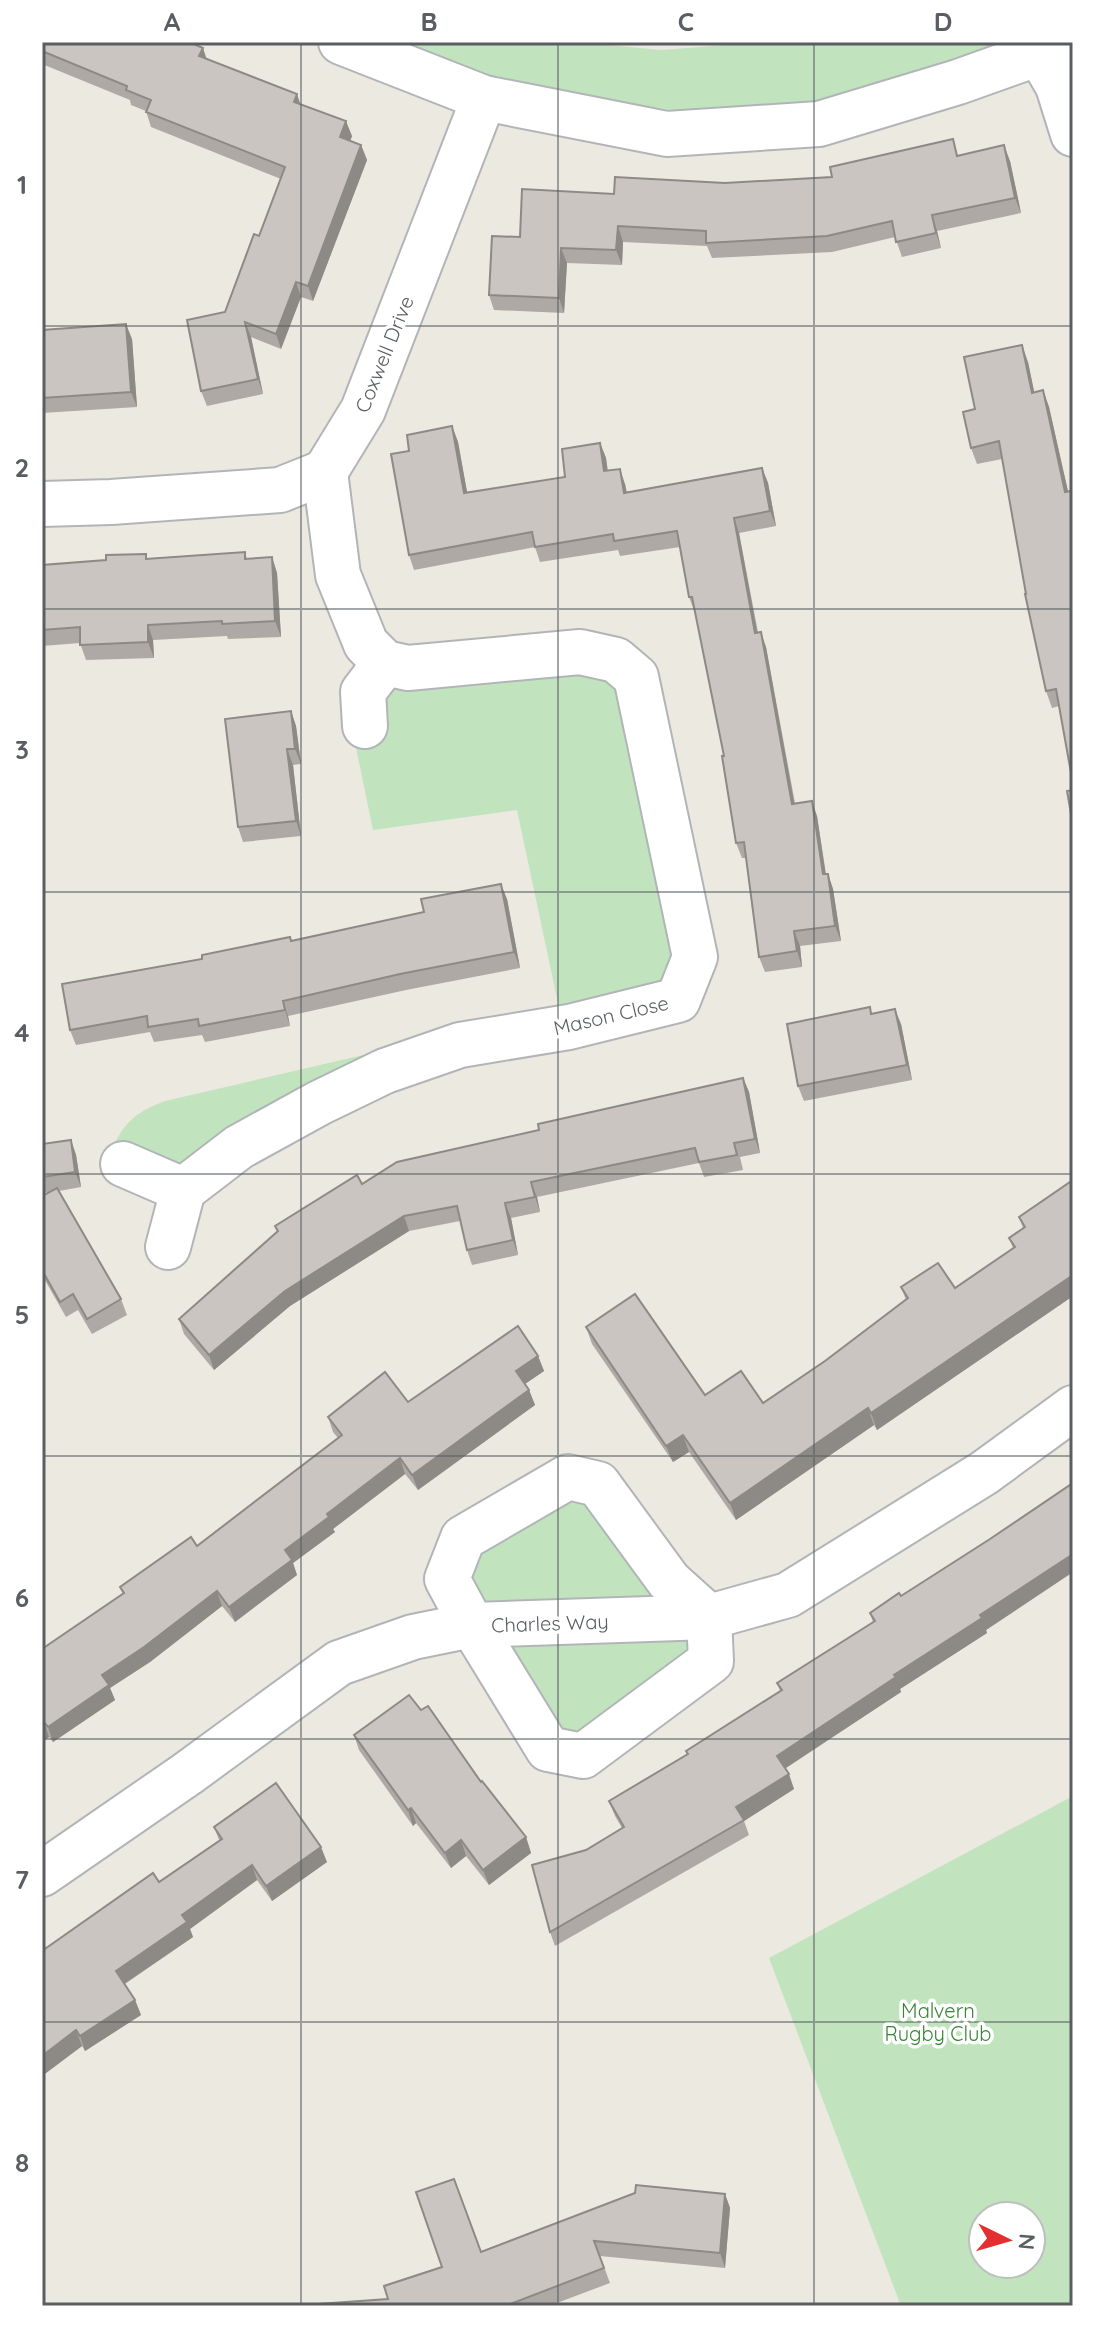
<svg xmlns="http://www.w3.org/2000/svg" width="1115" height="2348" viewBox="0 0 1115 2348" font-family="Quicksand,sans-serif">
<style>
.green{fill:#c1e4be;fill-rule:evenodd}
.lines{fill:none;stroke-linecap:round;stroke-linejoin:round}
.minor-casing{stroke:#b2b5b8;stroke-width:48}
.minor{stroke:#fff;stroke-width:44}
.wall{fill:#aea9a5}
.shaded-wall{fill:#8d8a86}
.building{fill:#cac5c0;stroke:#8d8a86;stroke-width:2}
.grid{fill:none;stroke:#5a5e62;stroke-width:2;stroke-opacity:0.55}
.labels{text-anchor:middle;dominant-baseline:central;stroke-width:7;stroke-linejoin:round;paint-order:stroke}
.street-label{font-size:20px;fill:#5a5e62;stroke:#fff}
.park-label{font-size:20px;fill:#398437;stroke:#fff}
.neatline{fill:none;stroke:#5a5e62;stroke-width:3}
.grid-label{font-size:26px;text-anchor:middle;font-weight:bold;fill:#5a5e62}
</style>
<rect width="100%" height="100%" fill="#ece9e1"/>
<g class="green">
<path d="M389 42H578L661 50 763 42H1028L843 101 693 113 501 84Z"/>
<path d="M582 663 615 673 635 736 625 742 663 900 675 904 672 968 657 984 559 1008 517 810 373 830 355 743 384 738 381 698 391 687Z"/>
<path d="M402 1046 179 1166 142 1157 114 1144C127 1119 139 1111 165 1101Z"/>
<path d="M584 1496 650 1590V1596L643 1603 494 1607 479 1603 467 1571 476 1556 558 1497Z"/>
<path d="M690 1634 694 1651 573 1739 561 1738 509 1658 517 1643Z"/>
<path d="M1073 1796V2306H901L769 1958ZM1031 2216V2264H983V2216Z"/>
</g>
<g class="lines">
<defs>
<g id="minor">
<path d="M341 42 484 98 667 134 819 124 958 82 1070 42"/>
<path d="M1039 53 1058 86 1073 134"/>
<path d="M42 504 111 502 280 490 325 472 363 410 484 98"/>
<path d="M365 726 363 692 385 663"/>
<path d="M123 1164 183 1190 239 1147 319 1103 385 1071 460 1045 569 1027 678 1000 695 957 636 677 616 660 580 652 408 668 385 663 366 644 338 575 325 472"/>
<path d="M168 1247 183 1190"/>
<path d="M568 1477 598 1484 669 1581 709 1617 711 1661 583 1756 548 1749 472 1625 447 1579 463 1538Z"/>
<path d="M42 1874 187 1774 339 1663 413 1637 472 1625 709 1617 788 1595 984 1473 1073 1408"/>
</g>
</defs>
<use href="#minor" class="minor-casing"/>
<use href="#minor" class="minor"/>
</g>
<g class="wall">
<path d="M42 42 207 58 300 104 352 136 350 141 361 145 367 160 313 301 301 297 281 349 251 337 263 394 207 406 201 391 225 312 259 236 281 179 151 127 146 111 131 105 130 100 42 64Z"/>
<path d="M959 155 1010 161 1021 213 937 231 941 248 902 257 895 237 832 252 712 258 707 246 623 242 622 265 567 263 564 313 494 310 489 295 520 237 614 194 725 183 832 177Z"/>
<path d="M42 330 132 339 137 407 42 413Z"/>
<path d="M1028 362 1034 392 1043 390 1049 407 1068 492 1071 491 1073 498V784L1059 706 1052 708 1046 691 1026 594 1002 459 977 464 971 448 975 409Z"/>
<path d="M452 426 458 442 467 493 565 477 600 443 606 458 607 471 625 484 627 492 762 468 768 483 776 526 739 533 758 632 766 647 795 803 817 816 826 874H828L833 889 841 941 800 946 802 967 765 972 759 957 746 858H742L736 843 724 756 695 613 689 597 680 547 620 556 618 550 540 562 535 547 414 570 409 555V451Z"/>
<path d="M245 552 247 559 272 557 277 573 281 637 228 639 227 636 153 640 154 658 86 660 80 643 42 646V565Z"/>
<path d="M291 711 296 726 301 764 293 765 301 836 243 842 238 827Z"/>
<path d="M507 899 520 968 406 990 288 1016 290 1026 205 1042 202 1035 154 1042 150 1032 76 1045 70 1030 202 959Z"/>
<path d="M901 1024 912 1080 804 1101 798 1086Z"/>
<path d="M743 1078 749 1092 760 1153 740 1157 743 1170 704 1177 699 1163 537 1197 540 1212 511 1218 518 1255 472 1265 467 1250 460 1221 409 1231 290 1306 214 1370 184 1334 179 1319 277 1232 275 1226 362 1184 539 1130Z"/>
<path d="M71 1140 76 1155 81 1187 59 1191 121 1299 127 1315 92 1334 78 1310 66 1317 42 1275V1196L49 1192 42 1193V1144Z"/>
<path d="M1073 1180V1296L877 1430 874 1425 736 1520 689 1452 673 1462 592 1344 586 1327 705 1395 763 1403 825 1361 906 1300 901 1287 955 1288 1013 1248 1009 1238 1023 1228 1019 1217Z"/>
<path d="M538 1356 544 1371 525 1384 529 1390 535 1405 418 1490 405 1474 333 1529 335 1532 293 1563 297 1575 235 1622 222 1606 150 1662 110 1688 115 1700 53 1742 49 1737 42 1742V1649L123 1595 120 1587 197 1546 338 1438 333 1432 328 1417 408 1402Z"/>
<path d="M1073 1483V1572L986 1630 987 1633 900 1689 901 1692 785 1768 794 1789 744 1821 749 1835 555 1946 550 1932 586 1850 622 1828 615 1816 609 1801 687 1754 686 1751 780 1691 777 1683 873 1622 870 1613 901 1596 990 1539Z"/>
<path d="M421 1710 526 1837 531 1853 489 1885 466 1856 451 1868 416 1823 413 1826 359 1750 354 1735Z"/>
<path d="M214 1827 327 1862 272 1901 257 1880 190 1929 193 1937 125 1984 135 2000 141 2015 85 2051 82 2046 42 2076 159 1882 219 1840Z"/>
<path d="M725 2194 730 2208 725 2268 600 2256 610 2283 549 2306H289L388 2299 442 2267 481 2252Z"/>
</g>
<g class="shaded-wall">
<path d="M203 48 208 63 199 56Z"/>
<path d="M297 94 302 109 294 102Z"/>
<path d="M346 121 352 136 346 152 340 137Z"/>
<path d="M361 145 367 160 313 301 308 286Z"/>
<path d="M1004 145 1010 161 1021 213 1015 198Z"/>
<path d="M932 215 937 231 941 248 936 233Z"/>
<path d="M618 226 623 242 622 265 616 250Z"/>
<path d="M561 248 567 263 564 313 559 298Z"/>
<path d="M296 282 301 297 281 349 276 334Z"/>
<path d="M245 322 251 337 263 394 258 379Z"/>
<path d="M126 324 132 339 137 407 131 392Z"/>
<path d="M1022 345 1028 362 1038 410 1032 393Z"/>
<path d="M1043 390 1049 407 1072 509 1065 492Z"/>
<path d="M452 426 458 442 470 508 464 493Z"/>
<path d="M600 443 606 458 610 486 604 471Z"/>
<path d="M762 468 768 483 776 526 770 511Z"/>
<path d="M620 469 625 484 629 508 624 493Z"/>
<path d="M734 518 739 533 760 648 755 633Z"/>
<path d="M272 557 277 573 281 637 275 621Z"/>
<path d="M148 625 153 640 154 658 148 642Z"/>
<path d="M761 632 766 647 797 819 792 804Z"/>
<path d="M291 711 296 726 301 764 295 749Z"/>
<path d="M287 749 293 765 301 836 296 821Z"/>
<path d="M812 801 817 816 828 890 823 874Z"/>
<path d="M828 874 833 889 841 941 835 926Z"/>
<path d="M501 884 507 899 520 968 514 952Z"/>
<path d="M794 931 800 946 802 967 797 951Z"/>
<path d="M283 1001 288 1016 290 1026 285 1010Z"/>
<path d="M895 1009 901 1024 912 1080 907 1065Z"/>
<path d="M743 1078 749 1092 760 1153 755 1139Z"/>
<path d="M71 1140 76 1155 81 1187 75 1172Z"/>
<path d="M531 1182 537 1197 540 1212 535 1197Z"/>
<path d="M505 1203 511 1218 518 1255 513 1240Z"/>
<path d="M404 1216 409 1231 290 1306 214 1370 209 1355 285 1291Z"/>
<path d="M1073 1275V1296L877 1430 871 1413Z"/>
<path d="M538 1356 544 1371 522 1386 516 1371Z"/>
<path d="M529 1390 535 1405 418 1490 412 1475Z"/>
<path d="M868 1408 874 1425 736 1520 730 1503Z"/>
<path d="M683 1435 689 1452 673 1462 666 1446Z"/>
<path d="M400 1458 405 1474 333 1529 335 1532 293 1563 297 1575 235 1622 229 1607 285 1550 327 1514Z"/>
<path d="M1073 1554V1572L986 1630 987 1633 900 1689 901 1692 783 1770 777 1756 980 1615Z"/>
<path d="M217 1591 222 1606 150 1662 110 1688 115 1700 53 1742 48 1727 102 1675Z"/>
<path d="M44 1722 49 1737 42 1742V1723Z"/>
<path d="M789 1774 794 1789 744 1821 736 1807Z"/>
<path d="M411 1808 416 1823 413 1826 408 1810Z"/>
<path d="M526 1837 531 1853 489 1885 483 1870Z"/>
<path d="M461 1840 466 1856 451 1868 445 1853Z"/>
<path d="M321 1847 327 1862 272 1901 266 1886Z"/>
<path d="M252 1865 257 1880 190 1929 193 1937 121 1986 116 1971 182 1915Z"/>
<path d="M135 2000 141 2015 85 2051 80 2036Z"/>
<path d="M76 2030 82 2046 42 2076V2056Z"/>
<path d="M725 2194 730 2208 725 2268 720 2253Z"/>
</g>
<g class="building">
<path d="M42 42H189L203 48 199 56 297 94 294 102 346 121 340 137 361 145 308 286 296 282 276 334 245 322 258 379 201 391 187 320 225 312 254 234 259 236 285 167 146 112 151 100 126 90 127 86 42 51Z"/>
<path d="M953 139 957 156 1004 145 1015 198 932 215 936 233 896 242 892 221 827 236 706 243V231L618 226 616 250 561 248 559 298 489 295 492 236 520 237 522 189 614 194 615 177 725 183 832 177 830 167Z"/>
<path d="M126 324 131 392 42 398V330Z"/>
<path d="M1022 345 1032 393 1043 390 1065 492 1071 491 1073 502V784L1056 689 1046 691 1025 594H1026L999 441 971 448 963 412 975 409 964 357Z"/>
<path d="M452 426 464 493 565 477 562 449 600 443 604 471 620 469 624 493 762 468 770 511 734 518 755 633 761 632 792 804 812 801 823 874H828L835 926 794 931 797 951 759 957 744 842 736 843 722 756H724L692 597H689L677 531 614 541 613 534 535 547 532 532 409 555 391 454 409 451 407 435Z"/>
<path d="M245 552V559L272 557 275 621 222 624V621L148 625V642L80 645V627L42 630V565L106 560V555L146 554V559Z"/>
<path d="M291 711 295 749H287L296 821 238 827 225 719Z"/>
<path d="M1073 790V825L1067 791Z"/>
<path d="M501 884 514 952 400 974 283 1001 285 1010 199 1026 198 1019 148 1027 147 1016 70 1030 62 984 202 959V955L290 937 291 941 424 912 421 899Z"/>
<path d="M870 1007 871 1014 895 1009 907 1065 798 1086 787 1024Z"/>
<path d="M743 1078 755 1139 734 1143 737 1155 699 1162 695 1148 531 1182 535 1197 505 1203 513 1240 467 1250 457 1206 404 1216 285 1291 209 1355 179 1319 278 1231 275 1226 357 1175 362 1184 397 1162 539 1130 538 1124Z"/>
<path d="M71 1140 75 1172 42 1177V1144Z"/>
<path d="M1073 1180V1275L871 1413 868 1408 730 1503 683 1435 666 1446 586 1327 635 1294 705 1395 741 1371 763 1403 825 1361 908 1298 901 1287 938 1263 955 1288 1015 1247 1009 1238 1025 1227 1019 1217Z"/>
<path d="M57 1188 121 1299 87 1319 73 1294 60 1302 42 1270V1196Z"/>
<path d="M518 1326 538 1356 516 1371 529 1390 412 1475 400 1458 327 1514 329 1517 285 1550 292 1560 229 1607 217 1591 144 1647 102 1675 109 1685 48 1727 44 1722 42 1723V1649L124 1593 120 1587 191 1537 197 1546 342 1435 328 1417 385 1372 408 1402Z"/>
<path d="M1073 1483V1554L980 1615 982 1618 894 1675 896 1677 777 1756 789 1774 736 1807 744 1820 550 1932 532 1865 586 1850 624 1827 609 1801 688 1754 686 1751 782 1690 777 1683 875 1621 870 1613 899 1593 901 1596 990 1539Z"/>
<path d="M409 1695 421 1710 428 1706 481 1782 482 1781 526 1837 483 1870 461 1840 445 1853 411 1808 408 1810 354 1735Z"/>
<path d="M276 1783 321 1847 266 1886 252 1865 182 1915 187 1922 116 1971 135 2000 80 2036 76 2030 42 2056V1951L153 1873 159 1882 222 1839 214 1827Z"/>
<path d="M454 2179 481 2252 635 2193 636 2185 725 2194 720 2253 594 2241 604 2268 505 2306H289L388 2299 384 2286 442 2267 416 2192Z"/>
</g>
<path class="grid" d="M301 42V2306M558 42V2306M814 42V2306M42 326H1073M42 609H1073M42 892H1073M42 1174H1073M42 1456H1073M42 1739H1073M42 2022H1073"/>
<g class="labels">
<g class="street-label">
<text transform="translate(384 354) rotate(-68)">Coxwell Drive</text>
<text transform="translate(611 1015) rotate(-13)">Mason Close</text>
<text transform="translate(550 1623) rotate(-2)">Charles Way</text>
</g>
<g class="park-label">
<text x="938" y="2010">Malvern<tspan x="938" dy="23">Rugby Club</tspan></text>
</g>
</g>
<rect width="1115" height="2348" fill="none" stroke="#ffffff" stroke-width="88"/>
<g transform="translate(1007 2240) rotate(95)"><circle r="38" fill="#ffffff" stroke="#bdbfc0" stroke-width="2"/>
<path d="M0-6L14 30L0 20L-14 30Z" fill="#e42f30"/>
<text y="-12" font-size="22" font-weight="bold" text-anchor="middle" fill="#5a5e62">N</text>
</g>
<rect x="44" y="44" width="1027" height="2260" class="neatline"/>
<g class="grid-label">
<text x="172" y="31">A</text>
<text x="429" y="31">B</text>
<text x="686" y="31">C</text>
<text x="943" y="31">D</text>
<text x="22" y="194">1</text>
<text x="22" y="477">2</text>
<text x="22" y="759">3</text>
<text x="22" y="1042">4</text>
<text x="22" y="1324">5</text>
<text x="22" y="1607">6</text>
<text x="22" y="1889">7</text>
<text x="22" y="2172">8</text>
</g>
</svg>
